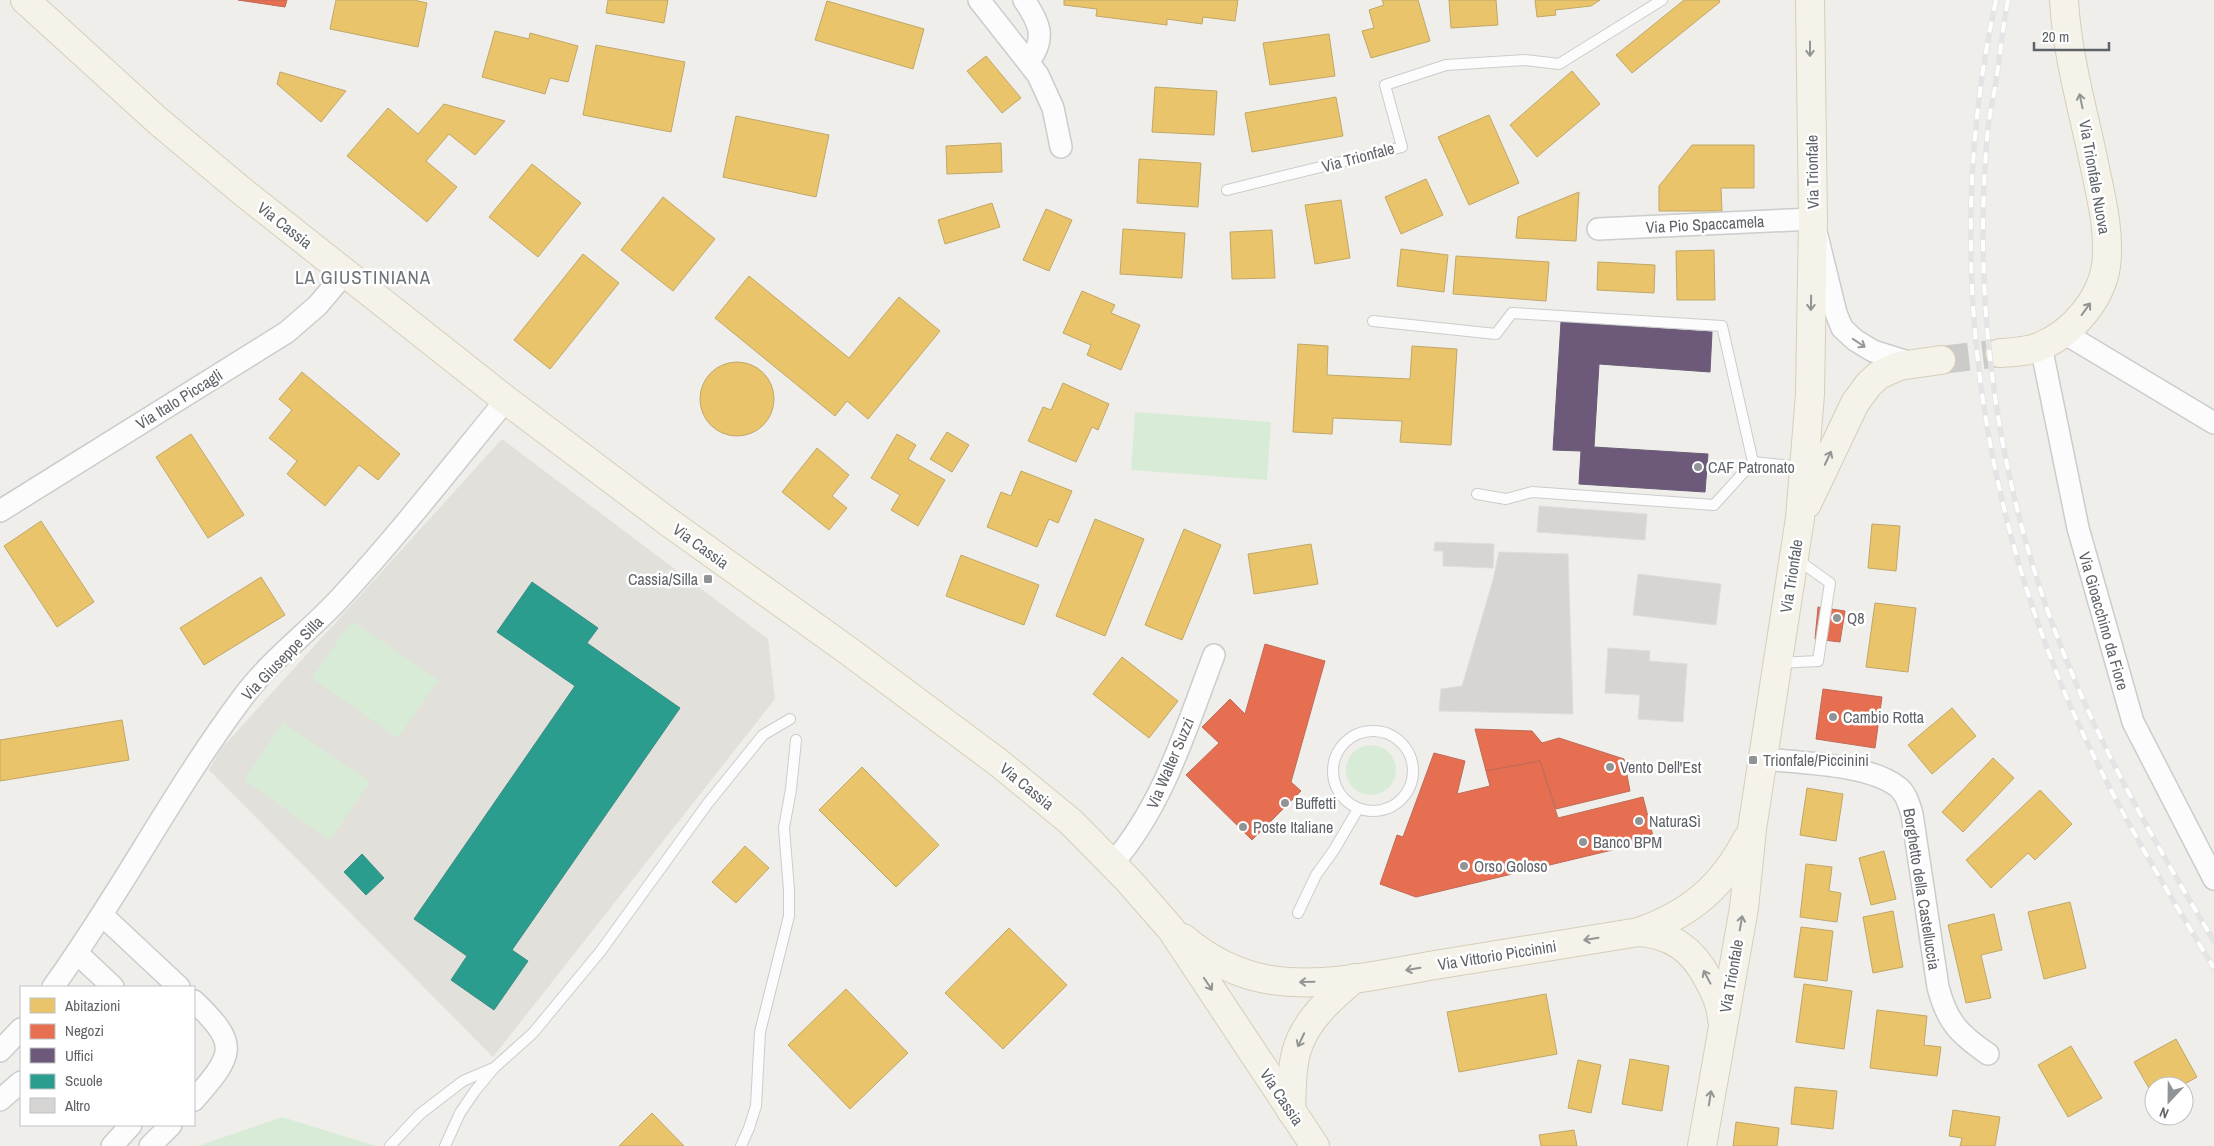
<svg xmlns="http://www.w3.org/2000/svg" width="2214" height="1146" viewBox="0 0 2214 1146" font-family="'Archivo Narrow',sans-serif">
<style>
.education{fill:#e2e0da}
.green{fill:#d8ebd6}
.homes{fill:#e9c46a;stroke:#c0a769}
.shops{fill:#e76f51;stroke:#be6b58}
.offices{fill:#6d597a;stroke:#695c75}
.schools{fill:#2a9d8f;stroke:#3a8c83}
.building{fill:#d6d5d3;stroke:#deddd9}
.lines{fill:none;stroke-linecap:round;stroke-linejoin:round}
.primary-tunnel{stroke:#cbcbca;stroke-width:28;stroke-dasharray:28 14;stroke-linecap:butt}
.lane-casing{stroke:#cbcccc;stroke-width:12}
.street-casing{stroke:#cbcccc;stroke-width:24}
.primary-casing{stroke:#d7ceb8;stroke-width:30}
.lane{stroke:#fdfcfc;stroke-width:10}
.street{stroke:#fdfcfc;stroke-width:21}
.primary{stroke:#f4f2e9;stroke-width:28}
.rail-casing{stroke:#e4e4e4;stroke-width:5.5}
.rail{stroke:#fff;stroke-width:4;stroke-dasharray:11;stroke-linecap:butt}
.oneway{stroke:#939595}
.oneway2{stroke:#96999c}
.poi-dot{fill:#919496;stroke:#fff;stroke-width:2}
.labels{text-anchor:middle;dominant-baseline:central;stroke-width:5;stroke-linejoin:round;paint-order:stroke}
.street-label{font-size:16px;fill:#5f6368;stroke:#fff}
.poi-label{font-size:16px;fill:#5f6368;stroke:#fff;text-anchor:start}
.quarter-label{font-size:19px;letter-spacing:1px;fill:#70757a;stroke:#fff}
</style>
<rect width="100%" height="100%" fill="#efeeea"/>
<path class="education" d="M502 439 768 639 775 699 493 1057 209 770 221 749Z"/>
<g class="green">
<path d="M1135 412 1271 422 1267 480 1131 470Z"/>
<path d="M352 621 438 680 398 738 312 678Z"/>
<path d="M283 723 370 782 330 840 244 780Z"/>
<circle cx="1371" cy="770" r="25"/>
<path d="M282 1117 376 1146H198Z"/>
</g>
<g class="homes">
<path d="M336 0H414L427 3 418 47 330 29Z"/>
<path d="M608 0H668L664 23 606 13Z"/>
<path d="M1064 0H1238L1235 21 1203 17 1202 24 1167 19V25L1096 16 1097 9 1064 5Z"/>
<path d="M1382 0H1418L1430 41 1371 58 1362 31 1374 28 1369 10 1384 5Z"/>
<path d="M1449 0H1496L1498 25 1451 28Z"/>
<path d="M1535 0H1600L1591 6 1555 10 1556 15 1537 17Z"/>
<path d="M1684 0H1719L1720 2 1632 73 1616 55Z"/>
<path d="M827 1 924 29 913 69 815 40Z"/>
<path d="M495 31 529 39 530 33 578 46 568 82 550 78 545 94 482 77Z"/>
<path d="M1329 34 1335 76 1270 85 1263 43Z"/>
<path d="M596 45 685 62 671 132 583 115Z"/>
<path d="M986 56 1021 98 1002 113 967 71Z"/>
<path d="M1572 71 1600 104 1537 157 1510 125Z"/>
<path d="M280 72 346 91 321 122 277 84Z"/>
<path d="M1155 87 1217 91 1214 135 1152 132Z"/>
<path d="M1336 97 1343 136 1252 152 1245 113Z"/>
<path d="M444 104 505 121 475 155 449 134 426 161 457 187 427 222 347 156 388 108 418 134Z"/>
<path d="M1489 115 1519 183 1469 205 1438 137Z"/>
<path d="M736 116 829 135 816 197 723 177Z"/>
<path d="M1001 143 1002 172 947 174 946 146Z"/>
<path d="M1692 145H1754V188H1721L1722 211H1659V186Z"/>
<path d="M1139 159 1201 163 1198 207 1137 203Z"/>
<path d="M532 164 581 203 538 257 489 217Z"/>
<path d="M1426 179 1443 215 1401 234 1385 197Z"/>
<path d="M1579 192 1576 241 1516 238 1518 217Z"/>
<path d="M663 197 715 239 673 291 621 250Z"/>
<path d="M1341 200 1350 258 1315 264 1305 205Z"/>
<path d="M992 203 1000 227 945 244 938 220Z"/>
<path d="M1046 209 1072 220 1049 271 1023 260Z"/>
<path d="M1123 229 1185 233 1182 278 1120 274Z"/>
<path d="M1272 230 1275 278 1232 279 1230 232Z"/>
<path d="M1401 249 1448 255 1444 292 1397 286Z"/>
<path d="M1714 250 1715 300H1677L1676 251Z"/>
<path d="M583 254 619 283 550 369 514 340Z"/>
<path d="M1456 256 1549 262 1546 301 1453 294Z"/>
<path d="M1598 262 1655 265 1654 293 1597 290Z"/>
<path d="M749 276 849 358 899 297 940 331 868 419 847 401 835 416 715 318Z"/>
<path d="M1082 291 1115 305 1111 313 1140 325 1121 370 1087 355 1091 345 1063 333Z"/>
<path d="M1298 344 1328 346 1327 375 1410 379 1412 346 1457 349 1451 445 1400 442 1402 421 1333 418 1332 434 1293 432Z"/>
<circle cx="737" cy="399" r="37"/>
<path d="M302 372 400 454 378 480 359 465 325 506 287 474 297 461 269 438 292 410 279 399Z"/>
<path d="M1063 383 1109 404 1098 430 1092 427 1076 462 1028 441 1043 407 1051 410Z"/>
<path d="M947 432 969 445 952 472 930 459Z"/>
<path d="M191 434 244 515 208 538 156 457Z"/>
<path d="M897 434 916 445 908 459 945 480 918 526 891 510 900 495 871 478Z"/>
<path d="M817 448 849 475 832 496 847 508 829 530 782 492Z"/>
<path d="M1021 471 1072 491 1058 523 1049 519 1037 547 987 527 1001 492 1011 496Z"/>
<path d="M1095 519 1144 539 1105 636 1056 616Z"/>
<path d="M41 521 94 602 57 627 4 546Z"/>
<path d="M1872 524 1900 526 1896 571 1868 568Z"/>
<path d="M1184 529 1221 545 1182 640 1145 625Z"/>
<path d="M1311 544 1318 584 1254 594 1248 554Z"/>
<path d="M961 555 1039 585 1024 625 946 596Z"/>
<path d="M261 577 285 615 204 665 180 628Z"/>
<path d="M1875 603 1916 608 1908 672 1866 667Z"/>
<path d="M1122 657 1178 701 1149 738 1093 694Z"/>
<path d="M1952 708 1976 736 1932 774 1908 745Z"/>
<path d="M122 720 129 760 0 781V740Z"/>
<path d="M1993 758 2014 778 1963 832 1942 812Z"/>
<path d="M862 767 939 845 896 887 819 810Z"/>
<path d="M1807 788 1843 794 1836 841 1800 835Z"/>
<path d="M2040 790 2072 824 2035 860 2028 853 1991 888 1966 860Z"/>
<path d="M745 846 769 868 736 903 712 882Z"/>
<path d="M1884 851 1896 899 1871 905 1859 858Z"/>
<path d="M1806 864 1832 867 1829 891 1841 893 1837 922 1800 917Z"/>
<path d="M2070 902 2086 968 2044 979 2028 912Z"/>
<path d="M1893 911 1903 967 1873 973 1863 917Z"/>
<path d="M1994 914 2002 950 1981 955 1991 998 1966 1003 1948 925Z"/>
<path d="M1801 927 1833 931 1827 981 1794 977Z"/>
<path d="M1009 928 1067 985 1003 1049 945 993Z"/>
<path d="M1804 984 1852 991 1844 1049 1796 1042Z"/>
<path d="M846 989 908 1053 850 1109 788 1045Z"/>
<path d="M1546 994 1557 1054 1459 1072 1447 1012Z"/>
<path d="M1877 1010 1927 1016 1924 1045 1941 1047 1937 1076 1870 1068Z"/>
<path d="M2176 1039 2197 1077 2181 1086H2154V1097L2134 1062Z"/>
<path d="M2071 1046 2102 1098 2068 1117 2038 1065Z"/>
<path d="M1630 1059 1669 1066 1662 1111 1622 1104Z"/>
<path d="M1578 1060 1601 1065 1591 1113 1568 1108Z"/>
<path d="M1795 1087 1837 1091 1833 1129 1791 1124Z"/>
<path d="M1953 1110 2000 1117 1995 1146H1960L1962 1138 1949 1136Z"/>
<path d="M652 1113 684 1146H619Z"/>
<path d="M1736 1122 1779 1128 1777 1146H1733Z"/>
<path d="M1574 1130 1577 1146H1541L1539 1135Z"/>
</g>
<g class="shops">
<path d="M238 0H287L285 7Z"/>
<path d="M1818 607 1845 611 1840 642 1815 639Z"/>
<path d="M1265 644 1325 661 1291 782 1301 791 1252 840 1186 775 1219 743 1202 727 1230 699 1245 714Z"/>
<path d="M1823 689 1882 697 1875 748 1816 739Z"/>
<path d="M1475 729 1532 731 1542 743 1559 738 1624 759 1630 791 1556 809 1540 761 1486 771Z"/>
<path d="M1434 753 1465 761 1457 794 1490 786 1486 771 1540 761 1558 818 1643 797 1654 840 1416 897 1380 884 1397 835 1403 837Z"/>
</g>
<path class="offices" d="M1561 322 1712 332 1710 372 1599 364 1594 447 1708 454 1705 492 1579 484 1581 451 1553 450Z"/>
<g class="schools">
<path d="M532 582 598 628 587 643 680 708 512 950 528 961 494 1010 451 980 467 956 414 919 575 686 497 632Z"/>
<path d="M362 854 384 878 366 895 344 872Z"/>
</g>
<g class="building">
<path d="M1539 506 1647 514 1645 540 1537 532Z"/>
<path d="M1435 542 1494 544 1493 568 1443 566V551H1434Z"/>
<path d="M1499 552 1568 554 1573 714 1439 711 1441 689 1462 686 1493 580Z"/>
<path d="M1638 574 1721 584 1716 625 1633 615Z"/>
<path d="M1608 648 1650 651 1649 661 1687 664 1683 722 1638 719 1640 695 1605 693Z"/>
</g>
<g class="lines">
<path class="primary-tunnel" d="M1941 360 2000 353"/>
<defs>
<g id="lane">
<path d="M1227 190 1402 147 1385 85 1446 65 1525 60 1559 64 1662 0"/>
<path d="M1373 321 1496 334 1512 313 1722 326 1753 462"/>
<path d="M1753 462 1803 467"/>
<path d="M1477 494 1506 499 1532 492 1714 505 1753 462"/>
<path d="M1778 663 1818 661 1830 583 1805 565 1795 561"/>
<circle cx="1373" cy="771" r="40"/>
<path d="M1298 913 1316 875 1334 850 1358 809"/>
<path d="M390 1146 420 1114 463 1081 491 1069"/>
<path d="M445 1146 460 1113 475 1091 494 1068 533 1033 600 952 708 803 763 735 790 719"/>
<path d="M741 1146 749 1128 756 1106 760 1032 789 916V890L784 828 791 789 796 740"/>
</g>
<g id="street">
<path d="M979 0 1038 75 1053 108 1061 147"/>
<path d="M1024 0C1039 22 1047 38 1029 61"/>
<path d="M1598 229 1813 219 1836 313 1842 328 1855 340 1873 351 1911 363"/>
<path d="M2064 333 2214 423"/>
<path d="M2041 346 2078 528 2133 722 2214 879"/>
<path d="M0 511 287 332 318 305 345 273"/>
<path d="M1763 759C1799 763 1870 764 1898 787 1906 793 1909 804 1912 814L1938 987C1947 1022 1959 1034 1988 1054"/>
<path d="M1113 863C1164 804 1186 728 1214 655"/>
<path d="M102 915 179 987"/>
<path d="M77 953 113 987"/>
<path d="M53 987C121 893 174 789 243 697 271 659 310 631 341 597 399 534 452 466 506 400"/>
<path d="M194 1001C240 1045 234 1054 194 1100"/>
<path d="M0 1051 21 1029"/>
<path d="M0 1100 21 1082"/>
<path d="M112 1146 131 1125"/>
<path d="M150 1146 171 1125"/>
</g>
<g id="primary">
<path d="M25 0 158 121 243 192 506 400 667 521 850 652 999 763 1071 822 1129 881 1171 929 1315 1146"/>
<path d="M2000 353C2014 352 2028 352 2041 346 2072 333 2101 300 2106 266 2110 233 2102 201 2095 168 2084 113 2067 57 2064 0"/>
<path d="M1807 504 1855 403 1869 384 1879 375 1899 366 1941 360"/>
<path d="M1639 932C1672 934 1693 950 1708 979 1715 992 1721 1004 1722 1019"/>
<path d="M1183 938C1208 959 1239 975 1271 980 1324 988 1378 975 1429 966 1499 955 1569 943 1639 932 1690 914 1722 887 1747 839"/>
<path d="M1291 1111C1292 1092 1291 1071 1296 1053 1304 1021 1331 998 1355 978"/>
<path d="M1702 1146 1744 908 1752 829 1800 518 1810 394 1813 219 1810 0"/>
</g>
</defs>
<use href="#lane" class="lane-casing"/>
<use href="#street" class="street-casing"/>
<use href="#primary" class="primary-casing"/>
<use href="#lane" class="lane"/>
<use href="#street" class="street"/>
<use href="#primary" class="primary"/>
<defs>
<g id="rail">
<path d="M1996 0C1946 227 1972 464 2059 679 2100 780 2157 875 2214 968"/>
<path d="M2008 0C2003 24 2001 49 1997 74 1995 92 1990 110 1988 128 1970 315 2001 510 2076 683 2114 773 2164 858 2214 941"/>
</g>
</defs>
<use href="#rail" class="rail-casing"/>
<use href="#rail" class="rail"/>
</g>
<defs><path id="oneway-shaft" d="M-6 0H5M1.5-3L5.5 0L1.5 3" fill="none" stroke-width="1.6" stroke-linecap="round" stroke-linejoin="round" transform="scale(1.25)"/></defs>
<g class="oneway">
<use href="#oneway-shaft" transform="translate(1810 49) rotate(90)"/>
<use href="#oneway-shaft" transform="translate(2081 101) rotate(-102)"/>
<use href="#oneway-shaft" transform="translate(1811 303) rotate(91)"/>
<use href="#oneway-shaft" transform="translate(2086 309) rotate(-54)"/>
<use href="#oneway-shaft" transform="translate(1828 458) rotate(-65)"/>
<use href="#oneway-shaft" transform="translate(1741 923) rotate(-80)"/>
<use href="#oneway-shaft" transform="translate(1591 939) rotate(171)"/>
<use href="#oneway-shaft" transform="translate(1413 969) rotate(171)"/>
<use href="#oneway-shaft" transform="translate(1707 977) rotate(-118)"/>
<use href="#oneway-shaft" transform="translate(1307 982) rotate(179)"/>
<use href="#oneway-shaft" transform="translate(1208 984) rotate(56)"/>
<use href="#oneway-shaft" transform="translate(1301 1040) rotate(115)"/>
<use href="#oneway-shaft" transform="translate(1710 1098) rotate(-81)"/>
</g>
<use class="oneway2" href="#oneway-shaft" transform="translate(1859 343) rotate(34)"/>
<g class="poi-dot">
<circle cx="1698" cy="467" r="5"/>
<rect x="703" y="574" width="10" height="10" rx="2.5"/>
<circle cx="1837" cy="618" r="5"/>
<circle cx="1833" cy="717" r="5"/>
<rect x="1748" y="755" width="10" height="10" rx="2.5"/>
<circle cx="1610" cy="767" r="5"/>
<circle cx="1285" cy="803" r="5"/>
<circle cx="1639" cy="821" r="5"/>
<circle cx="1243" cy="827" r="5"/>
<circle cx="1583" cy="842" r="5"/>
<circle cx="1464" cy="866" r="5"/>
</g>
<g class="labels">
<g class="street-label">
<text transform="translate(1358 157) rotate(-15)">Via Trionfale</text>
<text transform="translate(1812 172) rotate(-91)">Via Trionfale</text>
<text transform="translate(2095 177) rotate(80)">Via Trionfale Nuova</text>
<text transform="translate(1705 224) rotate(-3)">Via Pio Spaccamela</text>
<text transform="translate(285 225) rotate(38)">Via Cassia</text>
<text transform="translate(179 399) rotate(-32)">Via Italo Piccagli</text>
<text transform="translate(701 546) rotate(36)">Via Cassia</text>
<text transform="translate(1791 576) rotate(-81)">Via Trionfale</text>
<text transform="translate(2104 621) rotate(74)">Via Gioacchino da Fiore</text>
<text transform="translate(282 658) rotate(-46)">Via Giuseppe Silla</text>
<text transform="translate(1170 763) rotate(-67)">Via Walter Suzzi</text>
<text transform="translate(1027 786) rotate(39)">Via Cassia</text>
<text transform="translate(1922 889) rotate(81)">Borghetto della Castelluccia</text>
<text transform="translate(1497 955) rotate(-9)">Via Vittorio Piccinini</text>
<text transform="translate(1731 976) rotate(-80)">Via Trionfale</text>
<text transform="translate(1282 1097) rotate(56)">Via Cassia</text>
</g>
<g class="poi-label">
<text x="1708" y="467">CAF Patronato</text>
<text x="698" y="579" text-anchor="end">Cassia/Silla</text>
<text x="1847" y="618">Q8</text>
<text x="1843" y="717">Cambio Rotta</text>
<text x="1763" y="760">Trionfale/Piccinini</text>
<text x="1620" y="767">Vento Dell'Est</text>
<text x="1295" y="803">Buffetti</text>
<text x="1649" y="821">NaturaSì</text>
<text x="1253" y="827">Poste Italiane</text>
<text x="1593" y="842">Banco BPM</text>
<text x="1474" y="866">Orso Goloso</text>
</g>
<g class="quarter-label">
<text x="363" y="277">LA GIUSTINIANA</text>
</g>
</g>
<rect x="20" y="986" width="175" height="140" fill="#ffffff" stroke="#bfc1c3"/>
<rect x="30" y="998" width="25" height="15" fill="#e9c46a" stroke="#bfc1c3"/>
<text x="65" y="1011" font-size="15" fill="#5f6368">Abitazioni</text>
<rect x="30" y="1024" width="25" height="15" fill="#e76f51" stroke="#bfc1c3"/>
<text x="65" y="1036" font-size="15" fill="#5f6368">Negozi</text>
<rect x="30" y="1048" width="25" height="15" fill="#6d597a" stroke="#bfc1c3"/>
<text x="65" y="1061" font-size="15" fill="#5f6368">Uffici</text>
<rect x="30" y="1074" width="25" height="15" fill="#2a9d8f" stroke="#bfc1c3"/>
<text x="65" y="1086" font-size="15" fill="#5f6368">Scuole</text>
<rect x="30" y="1098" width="25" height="15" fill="#d6d5d3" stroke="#bfc1c3"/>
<text x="65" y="1111" font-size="15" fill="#5f6368">Altro</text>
<g transform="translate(2169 1101) rotate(202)"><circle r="24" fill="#ffffff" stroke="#bfc1c3"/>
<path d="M0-4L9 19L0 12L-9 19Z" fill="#919496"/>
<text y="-8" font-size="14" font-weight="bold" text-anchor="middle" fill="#5f6368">N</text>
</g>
<path d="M2034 42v8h75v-8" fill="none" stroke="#5f6368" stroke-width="2.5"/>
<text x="2042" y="42" font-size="15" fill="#5f6368" stroke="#ffffff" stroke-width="4" paint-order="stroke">20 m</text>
</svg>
